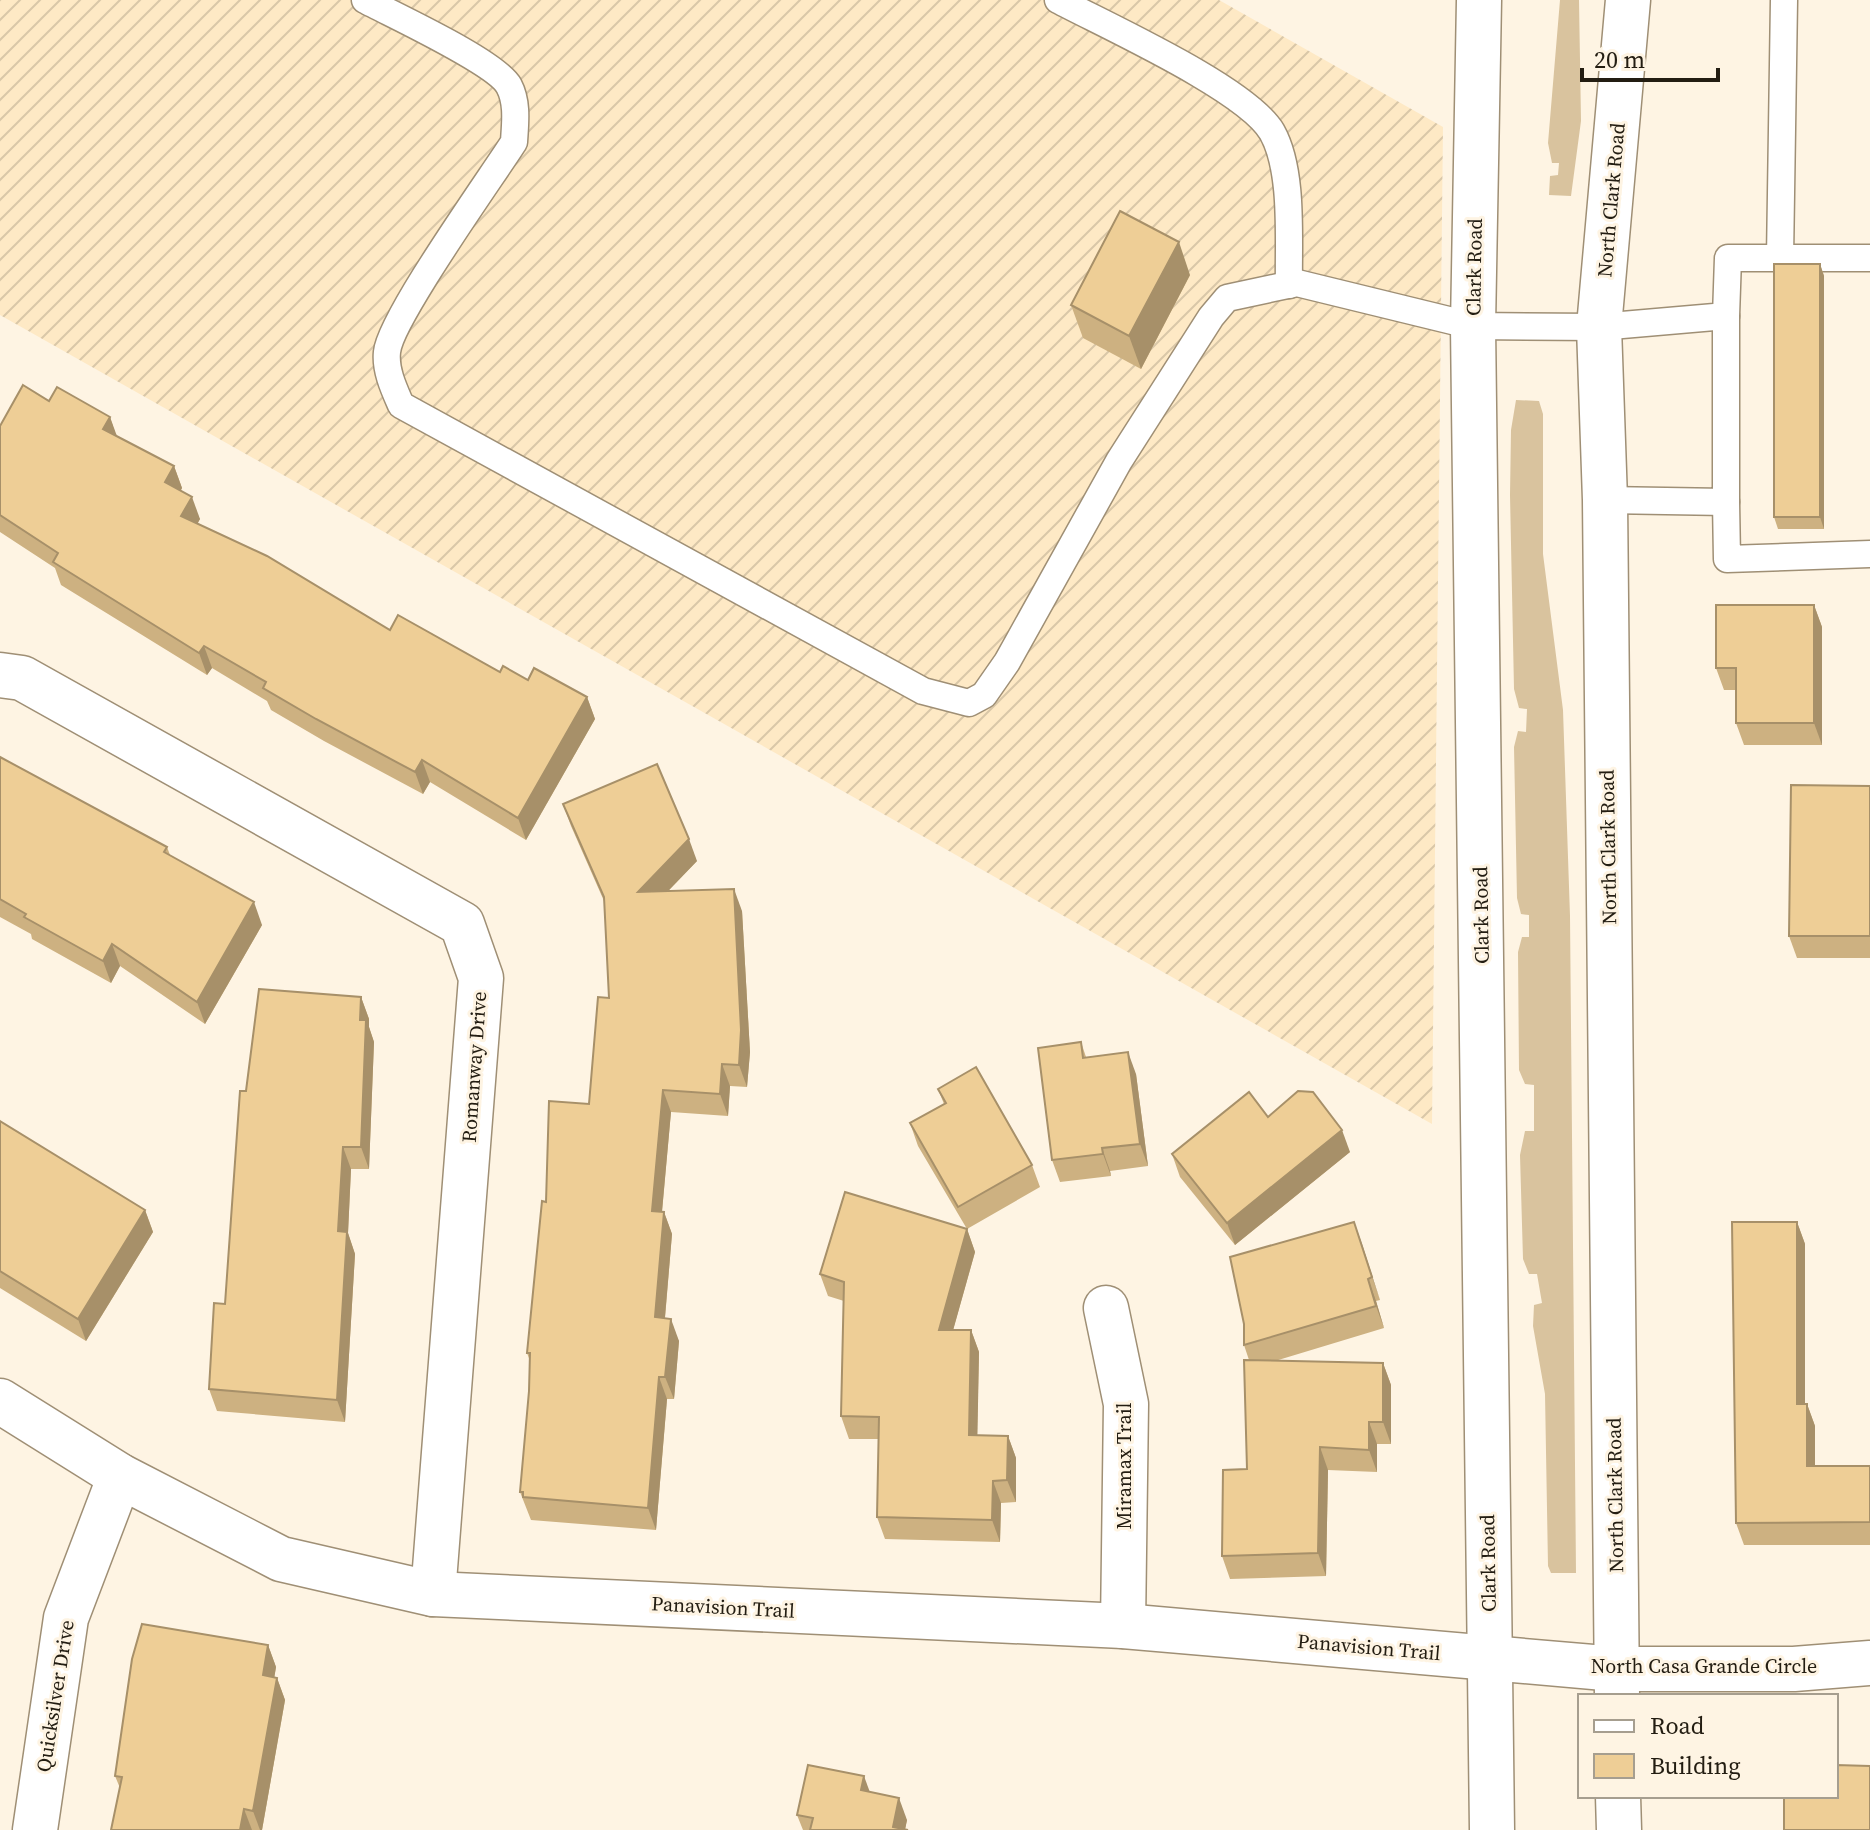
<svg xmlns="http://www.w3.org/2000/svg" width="1870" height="1830" viewBox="0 0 1870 1830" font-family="'Source Serif 4',serif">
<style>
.industrial{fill:url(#industrial-furrows)}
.grass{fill:#d9c39e}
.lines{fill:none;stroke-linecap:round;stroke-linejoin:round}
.service-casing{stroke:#9f8f75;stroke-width:29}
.minor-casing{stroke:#9f8f75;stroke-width:47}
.secondary-casing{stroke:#9f8f75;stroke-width:47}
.service{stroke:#fff;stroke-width:26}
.minor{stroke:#fff;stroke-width:44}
.secondary{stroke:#fff;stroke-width:44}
.wall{fill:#cdb181}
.shaded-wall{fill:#a79069}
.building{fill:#eece96;stroke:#a79069;stroke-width:2}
.labels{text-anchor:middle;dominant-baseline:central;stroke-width:6;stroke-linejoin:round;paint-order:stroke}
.street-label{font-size:20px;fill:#231d12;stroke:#fef4e3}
</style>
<defs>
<pattern id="industrial-furrows" width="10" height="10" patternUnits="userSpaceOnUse" patternTransform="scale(2)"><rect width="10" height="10" fill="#fee9c5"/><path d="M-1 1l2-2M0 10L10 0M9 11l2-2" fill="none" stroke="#d9c7a8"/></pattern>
</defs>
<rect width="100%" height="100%" fill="#fef4e3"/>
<path class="industrial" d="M0 0H1219L1443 127 1432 1124 0 315Z"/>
<g class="grass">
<path d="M1560 0H1579L1581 121 1571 196 1549 195 1550 176 1558 175 1559 163H1552L1548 143Z"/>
<path d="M1516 400 1539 401 1543 414V554L1563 710 1570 916 1576 1573H1551L1548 1566 1545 1394 1533 1326 1534 1305 1542 1303 1537 1274H1529L1523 1259 1520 1155 1525 1131H1534V1085L1525 1084 1519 1070 1518 952 1522 937H1529V915L1521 914 1517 898 1514 747 1518 731 1526 732 1527 709 1519 708 1514 689 1510 495 1511 430Z"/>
</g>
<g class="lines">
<defs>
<g id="service">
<path d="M365 0C393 15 496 62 509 86 518 103 515 124 514 142 491 178 390 319 387 352 385 370 394 389 401 405L923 691 969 703 984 695 1007 662 1119 461 1211 317 1227 298 1297 283 1473 326 1599 327 1726 316 1728 258H1780L1784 0"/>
<path d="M1058 0C1107 26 1247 89 1272 132 1294 171 1288 241 1289 285"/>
<path d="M1780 258H1870"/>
<path d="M1605 500 1726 502V316"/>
<path d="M1726 502 1727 559 1870 554"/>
</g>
<g id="minor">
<path d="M0 675 22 678 462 924 481 978 433 1594"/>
<path d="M1106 1308 1126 1404 1123 1626"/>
<path d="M0 1401 120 1476 281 1559 433 1594 1123 1626 1616 1669H1794L1870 1663"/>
<path d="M35 1830 66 1618 120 1476"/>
</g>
<g id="secondary">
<path d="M1479 0 1473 326 1492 1830"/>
<path d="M1617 1696 1605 500 1599 327 1628 0"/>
<path d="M1618 1796 1619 1830"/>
</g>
</defs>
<use href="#service" class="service-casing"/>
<use href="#minor" class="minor-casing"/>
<use href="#secondary" class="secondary-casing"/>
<use href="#service" class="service"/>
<use href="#minor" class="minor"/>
<use href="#secondary" class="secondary"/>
</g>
<g class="wall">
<path d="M1820 264 1824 276V529H1778L1774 517Z"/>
<path d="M1190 275 1141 369 1083 338 1071 305Z"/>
<path d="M110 417 116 436 174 466 182 488 181 490 200 519 197 524 390 630 500 672 587 697 595 719 526 840 430 782 423 794 324 741 271 710 267 701 212 668 207 675 61 585 55 568 0 532V426Z"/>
<path d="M1814 605 1822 627V745H1744L1736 723V690H1724L1716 668Z"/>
<path d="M0 757 167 847 170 855 262 925 205 1024 120 966 111 983 32 939 31 934 0 917Z"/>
<path d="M1870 786V958H1797L1789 936Z"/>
<path d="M563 804 697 861 668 891 742 911 750 1052 747 1087 730 1086 728 1116 671 1112 662 1212H664L672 1234 665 1318 679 1341 674 1399H667L656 1530 531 1520 520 1492 529 1391 530 1361 527 1353 546 1202 589 1104 609 998 604 901 571 826Z"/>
<path d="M361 997 369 1019V1027L374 1042 369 1169H351L348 1233 355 1254 345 1422 217 1411 209 1389 225 1304 246 1091Z"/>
<path d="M1081 1042 1086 1057 1136 1074 1148 1166 1110 1171 1111 1176 1060 1182 1052 1160Z"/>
<path d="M938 1089 1032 1165 1040 1187 967 1229 975 1252 953 1330H971L979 1352 977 1435 1008 1436 1016 1458V1502L1001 1503 1000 1542 885 1539 877 1517 879 1439H849L841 1416 844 1301 828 1296 820 1274 967 1229 918 1146 910 1123 944 1104Z"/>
<path d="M1268 1117 1350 1152 1235 1245 1180 1177 1172 1154Z"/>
<path d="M0 1121 145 1210 153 1232 86 1341 0 1288Z"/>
<path d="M1354 1222 1380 1300 1376 1301 1384 1328 1275 1361 1383 1363 1391 1385V1444H1377V1472L1328 1470 1326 1576 1230 1579 1222 1556 1247 1469 1249 1360 1244 1345Z"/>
<path d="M1797 1222 1805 1244V1404H1807L1815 1426V1466H1870V1545H1744L1736 1523Z"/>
<path d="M268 1645 276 1667 274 1678H277L285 1700 262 1830H111L120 1788 115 1776Z"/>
<path d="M870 1792 907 1820 905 1829 908 1830H803L797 1815Z"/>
</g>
<g class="shaded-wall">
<path d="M1179 242 1190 275 1141 369 1129 336Z"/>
<path d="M1820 264 1824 276V529L1820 517Z"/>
<path d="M110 417 118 439 103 429Z"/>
<path d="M174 466 182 488 173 504 165 482Z"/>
<path d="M192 497 200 519 189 539 181 516Z"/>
<path d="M1814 605 1822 627V745L1814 723Z"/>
<path d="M204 646 212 668 207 675 199 653Z"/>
<path d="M587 697 595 719 526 840 518 818Z"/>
<path d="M422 760 430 782 423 794 415 772Z"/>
<path d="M689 839 697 861 646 914 638 892Z"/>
<path d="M734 889 742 911 750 1052 747 1087 739 1065Z"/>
<path d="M254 902 262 925 205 1024 197 1002Z"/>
<path d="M112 944 120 966 111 983 103 961Z"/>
<path d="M361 997 369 1019V1027L374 1042 369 1169 361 1147 360 1020Z"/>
<path d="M1128 1052 1136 1074 1148 1166 1140 1144Z"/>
<path d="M722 1064 730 1086 728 1116 720 1094Z"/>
<path d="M663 1090 671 1112 660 1233 652 1211Z"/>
<path d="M1342 1130 1350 1152 1235 1245 1227 1223Z"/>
<path d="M343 1147 351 1169 348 1233 355 1254 345 1422 337 1400 338 1231Z"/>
<path d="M1102 1148 1110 1171 1111 1176 1103 1154Z"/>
<path d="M145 1210 153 1232 86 1341 78 1319Z"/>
<path d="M664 1212 672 1234 663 1340 655 1317Z"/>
<path d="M1354 1222 1362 1244 1380 1300 1372 1277Z"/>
<path d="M1797 1222 1805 1244V1426L1797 1404Z"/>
<path d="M967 1229 975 1252 947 1352 939 1330Z"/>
<path d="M1368 1279 1376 1301 1384 1328 1376 1306Z"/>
<path d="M671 1319 679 1341 674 1399 665 1377Z"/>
<path d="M971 1330 979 1352 977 1457 969 1435Z"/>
<path d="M1383 1363 1391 1385V1444L1383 1422Z"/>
<path d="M659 1377 667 1399 656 1530 648 1508Z"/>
<path d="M1807 1404 1815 1426V1489L1807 1466Z"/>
<path d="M1369 1422 1377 1444V1472L1369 1450Z"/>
<path d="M1008 1436 1016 1458V1502L1007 1480Z"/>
<path d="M1320 1447 1328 1470 1326 1576 1318 1553Z"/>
<path d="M993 1481 1001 1503 1000 1542 992 1520Z"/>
<path d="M268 1645 276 1667 271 1698 263 1675Z"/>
<path d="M277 1678 285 1700 262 1830H260L253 1811Z"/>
<path d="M864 1776 872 1798 861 1790Z"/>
<path d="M899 1798 907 1820 905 1830 893 1827Z"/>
<path d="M244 1809 252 1830H240Z"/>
</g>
<g class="building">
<path d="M1120 211 1179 242 1129 336 1071 305Z"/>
<rect x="1774" y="264" width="46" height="253"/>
<path d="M23 385 49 401 57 387 110 417 103 429 174 466 165 482 192 497 181 516 267 556 390 630 398 615 500 672 503 666 528 680 534 668 587 697 518 818 422 760 415 772 316 719 263 688 266 682 204 646 199 653 53 562 58 553 0 515V426Z"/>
<path d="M1716 605H1814V723H1736V668H1716Z"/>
<path d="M0 757 167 847 164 852 254 902 197 1002 112 944 103 961 24 917 26 914 0 899Z"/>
<path d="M657 764 689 839 638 892 734 889 741 1030 739 1065 722 1064 720 1094 663 1090 652 1211 664 1212 655 1317 671 1319 665 1377H659L648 1508 523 1497V1492H520L529 1391 530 1353H527L542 1201 546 1202 549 1101 589 1104 598 997 609 998 604 897 563 804Z"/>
<path d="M1791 785 1870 786V936H1789Z"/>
<path d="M259 989 361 997 360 1020H366L361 1147H343L338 1231 347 1232 337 1400 209 1389 214 1303 225 1304 240 1091H246Z"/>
<path d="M1081 1042 1083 1058 1128 1052 1140 1144 1102 1148 1103 1154 1052 1160 1038 1048Z"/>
<path d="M976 1067 1032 1165 958 1207 910 1123 946 1103 938 1089Z"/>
<path d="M1298 1091 1313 1092 1342 1130 1227 1223 1172 1154 1249 1092 1268 1117Z"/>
<path d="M0 1121 145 1210 78 1319 0 1271Z"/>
<path d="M845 1192 967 1229 939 1330H971L969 1435 1008 1436 1007 1480 993 1481 992 1520 877 1517 879 1417 841 1416 844 1282 820 1274Z"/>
<path d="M1354 1222 1372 1277 1368 1279 1376 1306 1244 1345V1324L1230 1257Z"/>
<path d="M1732 1222H1797V1404H1807V1466H1870V1522L1736 1523Z"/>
<path d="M1244 1360 1383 1363V1422H1369V1450L1320 1447 1318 1553 1222 1556 1223 1470 1247 1469Z"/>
<path d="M142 1624 268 1645 263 1675 277 1678 253 1811 244 1809 240 1830H111L122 1777 115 1776 132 1659Z"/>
<path d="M808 1765 864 1776 861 1790 899 1798 893 1827 908 1830H810L813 1818 797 1815Z"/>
<path d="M1836 1765 1870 1766V1830H1784V1796H1836Z"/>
</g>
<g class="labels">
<g class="street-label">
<text transform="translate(1611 200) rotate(-85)">North Clark Road</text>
<text transform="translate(1474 267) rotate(-89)">Clark Road</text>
<text transform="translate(1608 847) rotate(-91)">North Clark Road</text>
<text transform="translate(1481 915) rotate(-91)">Clark Road</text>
<text transform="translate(474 1067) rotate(-86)">Romanway Drive</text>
<text transform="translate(1124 1466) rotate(-90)">Miramax Trail</text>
<text transform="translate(1615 1495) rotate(-91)">North Clark Road</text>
<text transform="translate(1488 1563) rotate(-91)">Clark Road</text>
<text transform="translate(723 1607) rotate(3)">Panavision Trail</text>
<text transform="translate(1369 1647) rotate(5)">Panavision Trail</text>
<text x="1704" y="1666">North Casa Grande Circle</text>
<text transform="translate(55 1696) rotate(-81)">Quicksilver Drive</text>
</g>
</g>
<rect x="1578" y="1694" width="260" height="104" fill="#fef4e3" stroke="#a69e8f" stroke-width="2"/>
<rect x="1594" y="1720" width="40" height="12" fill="#ffffff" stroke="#a69e8f" stroke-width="2"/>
<text x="1650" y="1734" font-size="24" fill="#231d12">Road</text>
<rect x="1594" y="1754" width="40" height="24" fill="#eece96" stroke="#a69e8f" stroke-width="2"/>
<text x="1650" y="1774" font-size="24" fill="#231d12">Building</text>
<path d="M1582 68v12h136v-12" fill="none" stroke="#231d12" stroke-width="4"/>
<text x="1594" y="68" font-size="24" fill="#231d12" stroke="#fef4e3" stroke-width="6" paint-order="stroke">20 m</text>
</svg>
